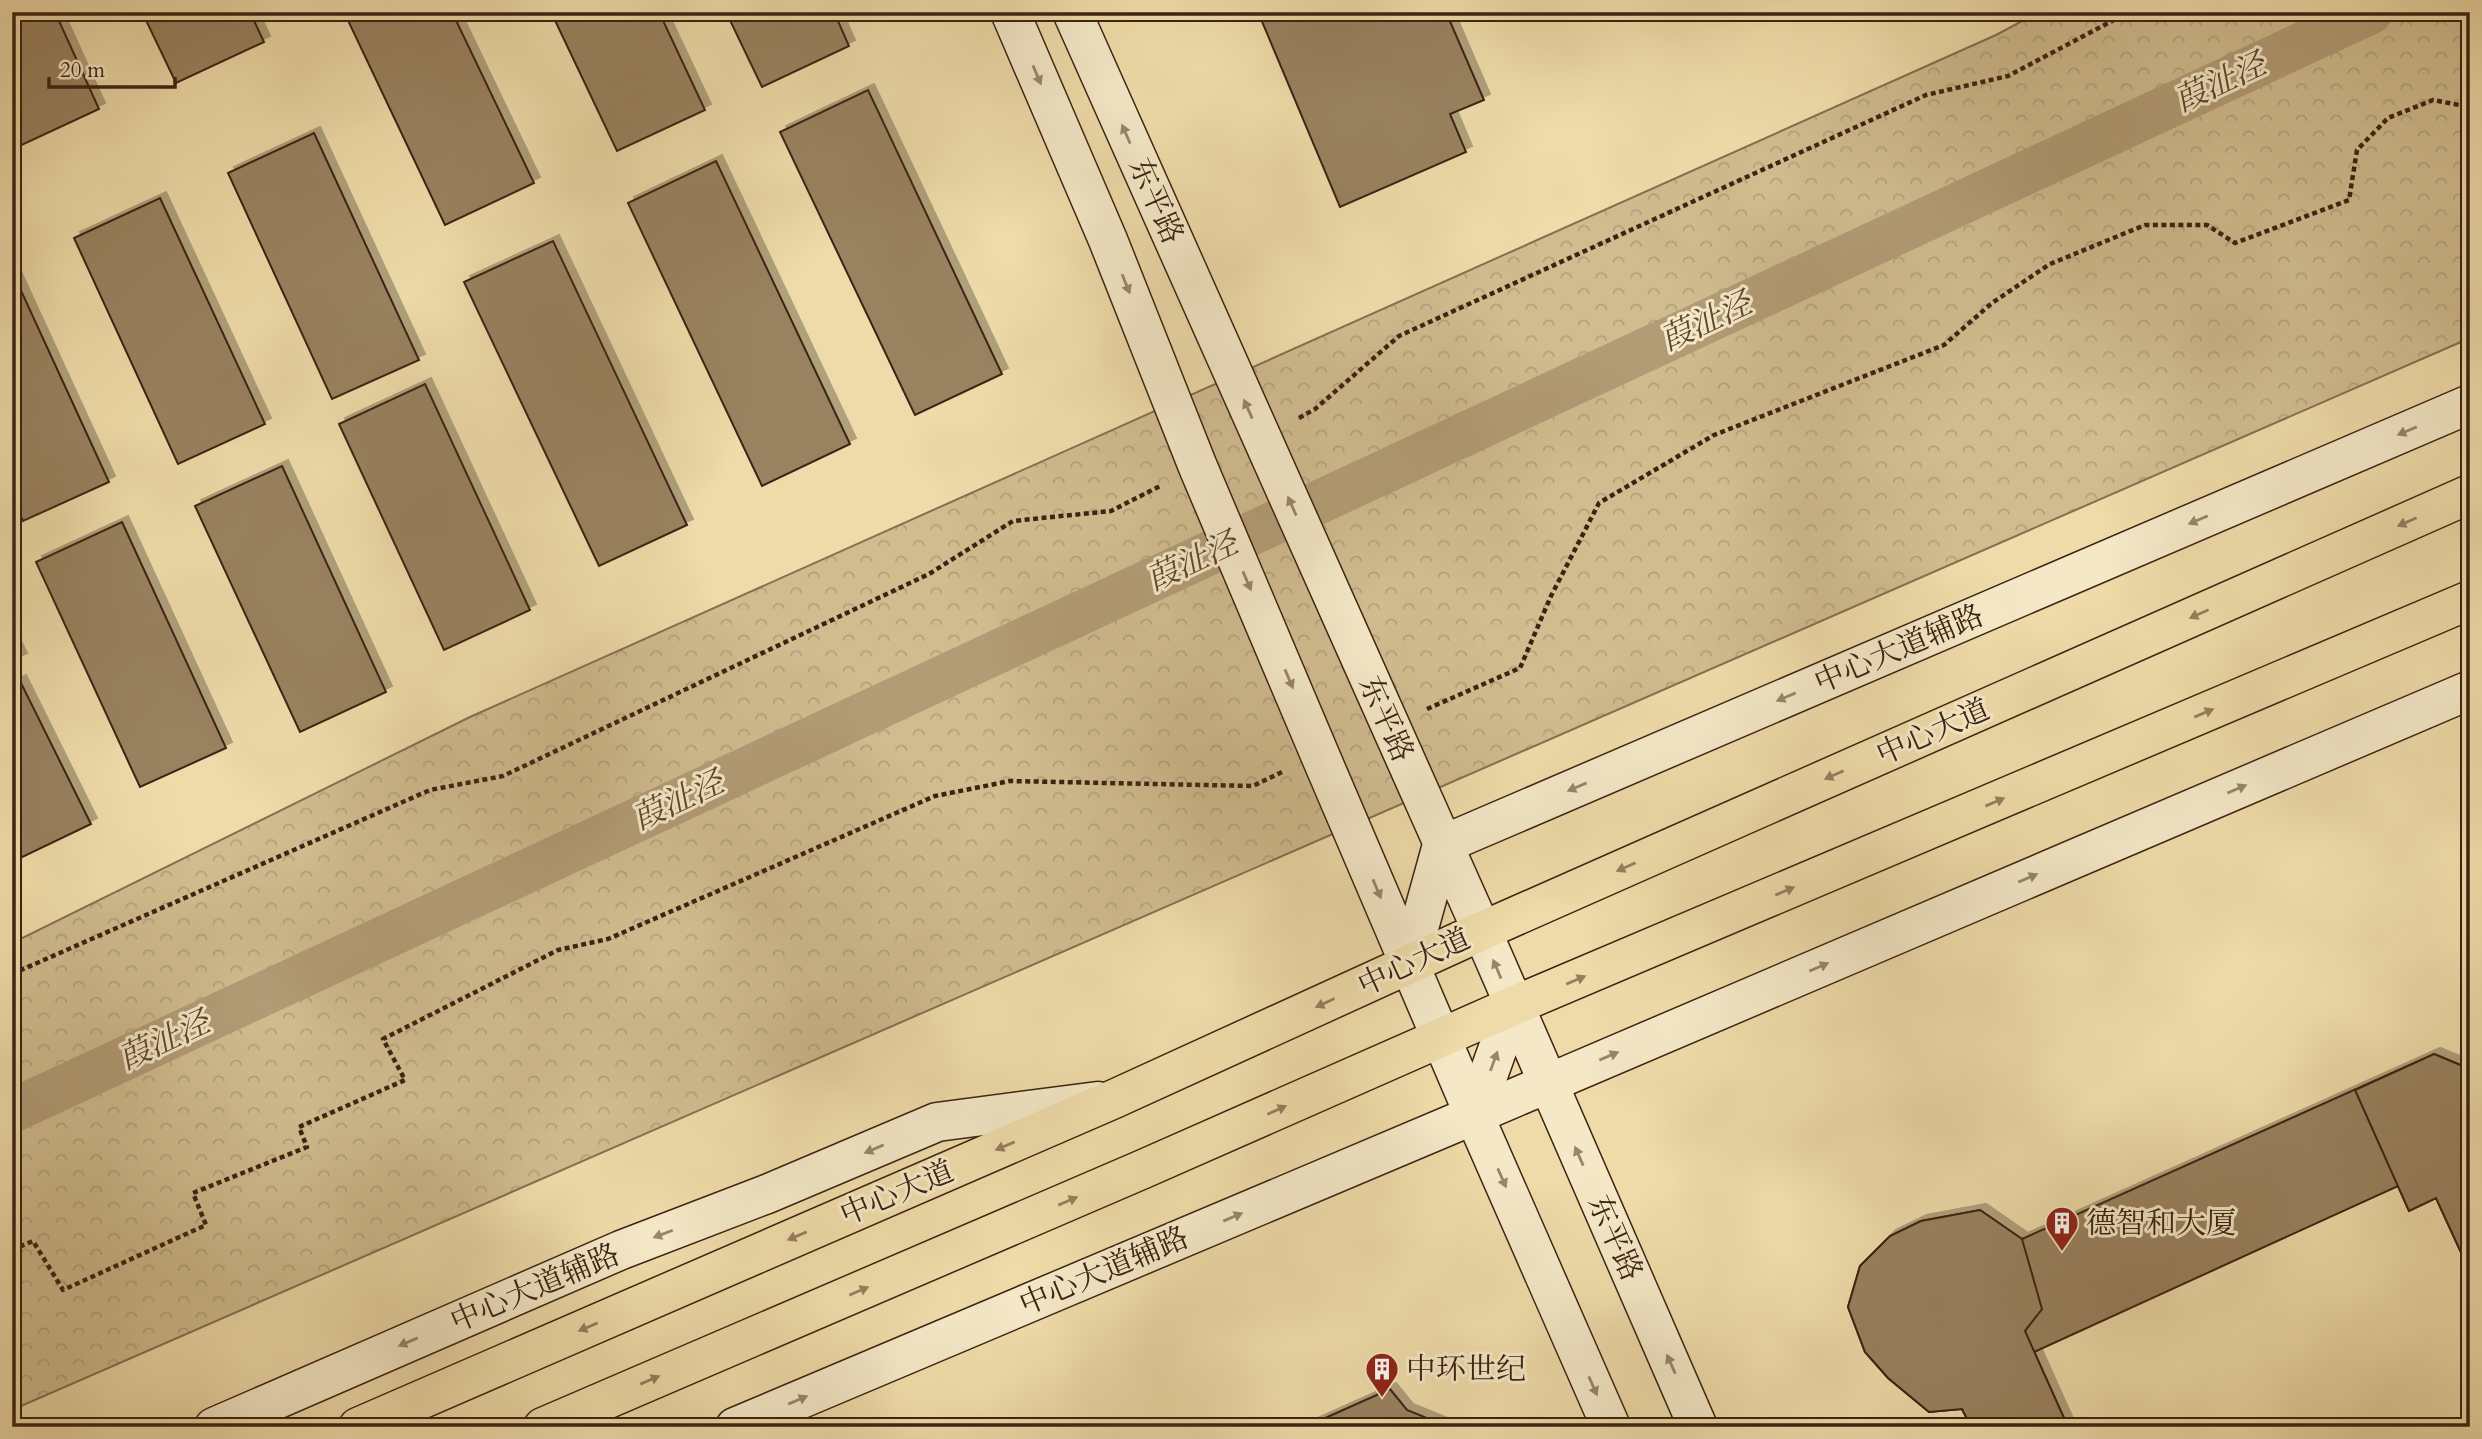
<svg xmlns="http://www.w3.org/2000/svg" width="2482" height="1439" viewBox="0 0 2482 1439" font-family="Cardo,'Noto Serif SC',serif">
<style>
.park{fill:url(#park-crowns);stroke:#866f50;stroke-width:2}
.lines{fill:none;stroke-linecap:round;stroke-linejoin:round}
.canal{stroke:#b29c76;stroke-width:44}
.building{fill:#998261;stroke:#3d2212;stroke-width:2;filter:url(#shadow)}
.secondary-casing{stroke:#3d2212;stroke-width:41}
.primary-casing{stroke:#3d2212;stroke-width:41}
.path{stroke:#3d2212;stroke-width:4.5;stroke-dasharray:5 3.5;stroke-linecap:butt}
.secondary{stroke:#f4e8c7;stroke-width:38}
.primary{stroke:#eedba9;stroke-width:38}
.oneway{fill:#98856c}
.oneway2{fill:#967e5e}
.labels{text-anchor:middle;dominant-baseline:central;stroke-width:6;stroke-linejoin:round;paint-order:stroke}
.street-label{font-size:30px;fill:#3d2212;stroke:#f4e8c7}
.poi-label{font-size:30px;fill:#3d2212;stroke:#f4e8c7;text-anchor:start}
.water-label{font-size:32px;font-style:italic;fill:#604730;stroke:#f4e8c7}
</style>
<defs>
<pattern id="park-crowns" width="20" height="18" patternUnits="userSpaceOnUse" patternTransform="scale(1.75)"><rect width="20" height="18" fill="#d0bc8f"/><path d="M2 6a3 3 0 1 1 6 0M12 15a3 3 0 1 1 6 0" fill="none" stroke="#b4a17a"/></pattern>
<filter id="shadow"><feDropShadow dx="6" dy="-6" stdDeviation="0" flood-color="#0004"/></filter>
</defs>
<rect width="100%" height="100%" fill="#eedba9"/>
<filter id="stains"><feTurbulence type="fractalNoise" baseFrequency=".00286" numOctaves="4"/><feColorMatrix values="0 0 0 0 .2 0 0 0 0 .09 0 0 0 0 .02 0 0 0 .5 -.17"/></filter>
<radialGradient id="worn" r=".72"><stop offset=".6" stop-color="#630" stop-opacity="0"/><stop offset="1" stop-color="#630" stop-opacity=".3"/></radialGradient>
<path class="park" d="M2039 12H2470V338L12 1410V943L470 717 1996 35Z"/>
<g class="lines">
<path class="canal" d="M12 1111 2371 12"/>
</g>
<g class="building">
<path d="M12 12H55L99 109 13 149Z"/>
<path d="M142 12H250L264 42 176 83Z"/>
<path d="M344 12H452L534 183 445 225Z"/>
<path d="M551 12H659L705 110 617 151Z"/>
<path d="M726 12H834L849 46 762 87Z"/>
<path d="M1258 12H1446L1484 100 1450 114 1466 152 1340 207Z"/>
<path d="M868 90 1002 374 915 415 780 132Z"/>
<path d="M314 133 419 360 332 399 228 173Z"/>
<path d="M716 161 850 444 762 486 628 203Z"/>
<path d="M160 198 265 424 178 464 74 238Z"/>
<path d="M553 241 687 525 599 566 464 282Z"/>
<path d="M12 271 109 482 23 521 12 497Z"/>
<path d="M425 384 530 610 444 650 339 424Z"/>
<path d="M282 466 386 692 300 732 195 506Z"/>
<path d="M122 522 226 748 140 787 36 562Z"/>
<path d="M12 641 21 659 12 663Z"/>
<path d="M20 681 91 824 12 862V685Z"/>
<path d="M2434 1054 2470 1069V1272L2436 1198 2409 1211 2398 1186 2034 1352 2068 1427H1971L1962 1409 1929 1412 1888 1378 1865 1352 1848 1307 1860 1266 1890 1236 1921 1221 1980 1210 2022 1239Z"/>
<path d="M2434 1054 2470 1069V1272L2436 1198 2409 1211 2355 1090Z"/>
<path d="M1980 1210 2022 1239 2042 1309 2025 1331 2068 1427H1971L1962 1409 1929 1412 1888 1378 1865 1352 1848 1307 1860 1266 1890 1236 1921 1221Z"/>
<path d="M1390 1389 1407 1410 1449 1427H1305Z"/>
</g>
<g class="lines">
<defs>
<g id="secondary">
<path d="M1010 12 1108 240 1198 467 1320 755 1474 1115 1611 1427"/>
<path d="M1072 12 1482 931 1698 1427"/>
<path d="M1442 845 2470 404"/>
<path d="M1409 964 1442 845"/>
<path d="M1474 1115 1513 1006"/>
<path d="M214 1427 621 1250 767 1194 937 1122 1098 1101"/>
<path d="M735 1427 1474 1115 2470 690"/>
</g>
<g id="primary">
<path d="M358 1427 1114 1099 1482 931 2470 494"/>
<path d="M543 1427 1141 1170 1513 1006 2470 600"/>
</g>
</defs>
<use href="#secondary" class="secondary-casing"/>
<use href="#primary" class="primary-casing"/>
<g class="path">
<path d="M1299 418 1315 409 1399 336 1926 95 2008 76 2129 12"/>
<path d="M1427 709 1520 668 1551 596 1599 503 1714 435 1944 345 1992 303 2050 264 2145 225H2207L2235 243 2349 200 2357 150 2388 118 2433 100 2470 107"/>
<path d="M12 974 430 790 503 776 929 574 1013 521 1111 511 1162 485"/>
<path d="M12 1250 33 1241 63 1290 206 1225 193 1193 307 1147 299 1127 405 1080 383 1039 558 950 608 939 935 796 1010 781 1253 786 1284 771"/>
</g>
<use href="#secondary" class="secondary"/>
<use href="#primary" class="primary"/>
</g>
<defs><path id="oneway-solid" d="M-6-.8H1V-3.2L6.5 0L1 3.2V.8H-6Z" transform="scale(1.75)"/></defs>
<g class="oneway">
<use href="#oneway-solid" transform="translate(1037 75) rotate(67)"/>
<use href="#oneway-solid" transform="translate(1126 134) rotate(-114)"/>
<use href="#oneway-solid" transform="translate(1126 284) rotate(68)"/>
<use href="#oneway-solid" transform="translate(1248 409) rotate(-114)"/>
<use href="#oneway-solid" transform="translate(2407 431) rotate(157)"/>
<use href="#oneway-solid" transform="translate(1292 506) rotate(-114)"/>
<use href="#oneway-solid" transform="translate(2198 520) rotate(157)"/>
<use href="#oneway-solid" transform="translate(1247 581) rotate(67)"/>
<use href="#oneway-solid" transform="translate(1289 679) rotate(67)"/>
<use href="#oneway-solid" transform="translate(1786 697) rotate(157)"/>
<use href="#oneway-solid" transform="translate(1577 787) rotate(157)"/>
<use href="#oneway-solid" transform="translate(2237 789) rotate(-23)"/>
<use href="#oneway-solid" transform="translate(2028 878) rotate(-23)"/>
<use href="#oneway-solid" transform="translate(1377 889) rotate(67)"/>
<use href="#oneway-solid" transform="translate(1819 967) rotate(-23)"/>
<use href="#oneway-solid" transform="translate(1497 969) rotate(-113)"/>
<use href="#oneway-solid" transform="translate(1609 1056) rotate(-23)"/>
<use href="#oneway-solid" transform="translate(1494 1061) rotate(-70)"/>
<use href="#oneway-solid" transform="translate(874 1149) rotate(157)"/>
<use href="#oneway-solid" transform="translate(1579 1156) rotate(-114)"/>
<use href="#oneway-solid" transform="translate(1502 1178) rotate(66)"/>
<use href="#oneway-solid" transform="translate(1233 1217) rotate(-23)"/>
<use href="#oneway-solid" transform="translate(663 1234) rotate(159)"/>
<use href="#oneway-solid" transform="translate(408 1342) rotate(157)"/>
<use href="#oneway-solid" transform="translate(1671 1364) rotate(-114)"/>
<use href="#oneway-solid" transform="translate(1593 1386) rotate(66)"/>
<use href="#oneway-solid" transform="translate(798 1400) rotate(-23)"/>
</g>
<g class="oneway2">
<use href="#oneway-solid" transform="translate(2407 522) rotate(156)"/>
<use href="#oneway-solid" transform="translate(2199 614) rotate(156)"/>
<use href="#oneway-solid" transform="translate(2204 713) rotate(-23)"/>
<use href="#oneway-solid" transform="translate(1834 775) rotate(156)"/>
<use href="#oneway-solid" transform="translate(1995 802) rotate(-23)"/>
<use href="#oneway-solid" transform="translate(1626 867) rotate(156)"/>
<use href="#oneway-solid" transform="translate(1785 891) rotate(-23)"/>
<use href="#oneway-solid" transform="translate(1576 980) rotate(-23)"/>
<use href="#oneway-solid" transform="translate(1325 1003) rotate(155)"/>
<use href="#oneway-solid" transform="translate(1277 1110) rotate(-24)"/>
<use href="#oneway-solid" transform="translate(1005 1146) rotate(157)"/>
<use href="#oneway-solid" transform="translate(1068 1201) rotate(-23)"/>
<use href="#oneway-solid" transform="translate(797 1236) rotate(157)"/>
<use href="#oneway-solid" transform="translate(859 1291) rotate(-23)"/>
<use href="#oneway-solid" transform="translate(588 1327) rotate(157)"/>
<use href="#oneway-solid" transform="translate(650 1380) rotate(-23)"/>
</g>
<defs>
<symbol id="building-pin" viewBox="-11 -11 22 30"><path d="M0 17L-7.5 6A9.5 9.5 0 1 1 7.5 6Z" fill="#8f2418" stroke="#f4e8c7"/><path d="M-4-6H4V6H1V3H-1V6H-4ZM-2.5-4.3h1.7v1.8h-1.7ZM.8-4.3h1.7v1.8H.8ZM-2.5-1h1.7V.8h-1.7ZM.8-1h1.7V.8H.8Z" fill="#fff"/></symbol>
</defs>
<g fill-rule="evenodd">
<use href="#building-pin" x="2043" y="1204" width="38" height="52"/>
<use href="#building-pin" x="1363" y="1350" width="38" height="52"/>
</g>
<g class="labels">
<g class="street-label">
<text transform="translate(1156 201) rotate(66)">东平路</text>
<text transform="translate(1899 649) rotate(-23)">中心大道辅路</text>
<text transform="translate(1386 719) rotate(66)">东平路</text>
<text transform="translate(1933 732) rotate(-24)">中心大道</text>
<text transform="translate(1414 962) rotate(-25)">中心大道</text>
<text transform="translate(897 1193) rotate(-23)">中心大道</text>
<text transform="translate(1615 1238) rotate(66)">东平路</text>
<text transform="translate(1104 1271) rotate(-23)">中心大道辅路</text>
<text transform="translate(535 1288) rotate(-23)">中心大道辅路</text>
</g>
<g class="poi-label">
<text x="2086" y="1223">德智和大厦</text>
<text x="1406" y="1369">中环世纪</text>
</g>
<g class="water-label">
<text transform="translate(2220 83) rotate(-25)">葭沚泾</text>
<text transform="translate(1706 322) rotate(-25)">葭沚泾</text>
<text transform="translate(1192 562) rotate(-25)">葭沚泾</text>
<text transform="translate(678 801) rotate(-25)">葭沚泾</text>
<text transform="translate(164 1041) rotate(-25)">葭沚泾</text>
</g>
</g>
<rect width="2482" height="1439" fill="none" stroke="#eedba9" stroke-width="42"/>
<rect x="14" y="14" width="2454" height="1411" fill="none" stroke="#3d2212" stroke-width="3.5"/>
<rect x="21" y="21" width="2440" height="1397" fill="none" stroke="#3d2212" stroke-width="2"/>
<path d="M49 77v10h126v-10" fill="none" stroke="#3d2212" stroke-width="3.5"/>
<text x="60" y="77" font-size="21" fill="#3d2212" stroke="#f4e8c7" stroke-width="5" paint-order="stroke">20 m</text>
<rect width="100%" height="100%" filter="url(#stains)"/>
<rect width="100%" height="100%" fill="url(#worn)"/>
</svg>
